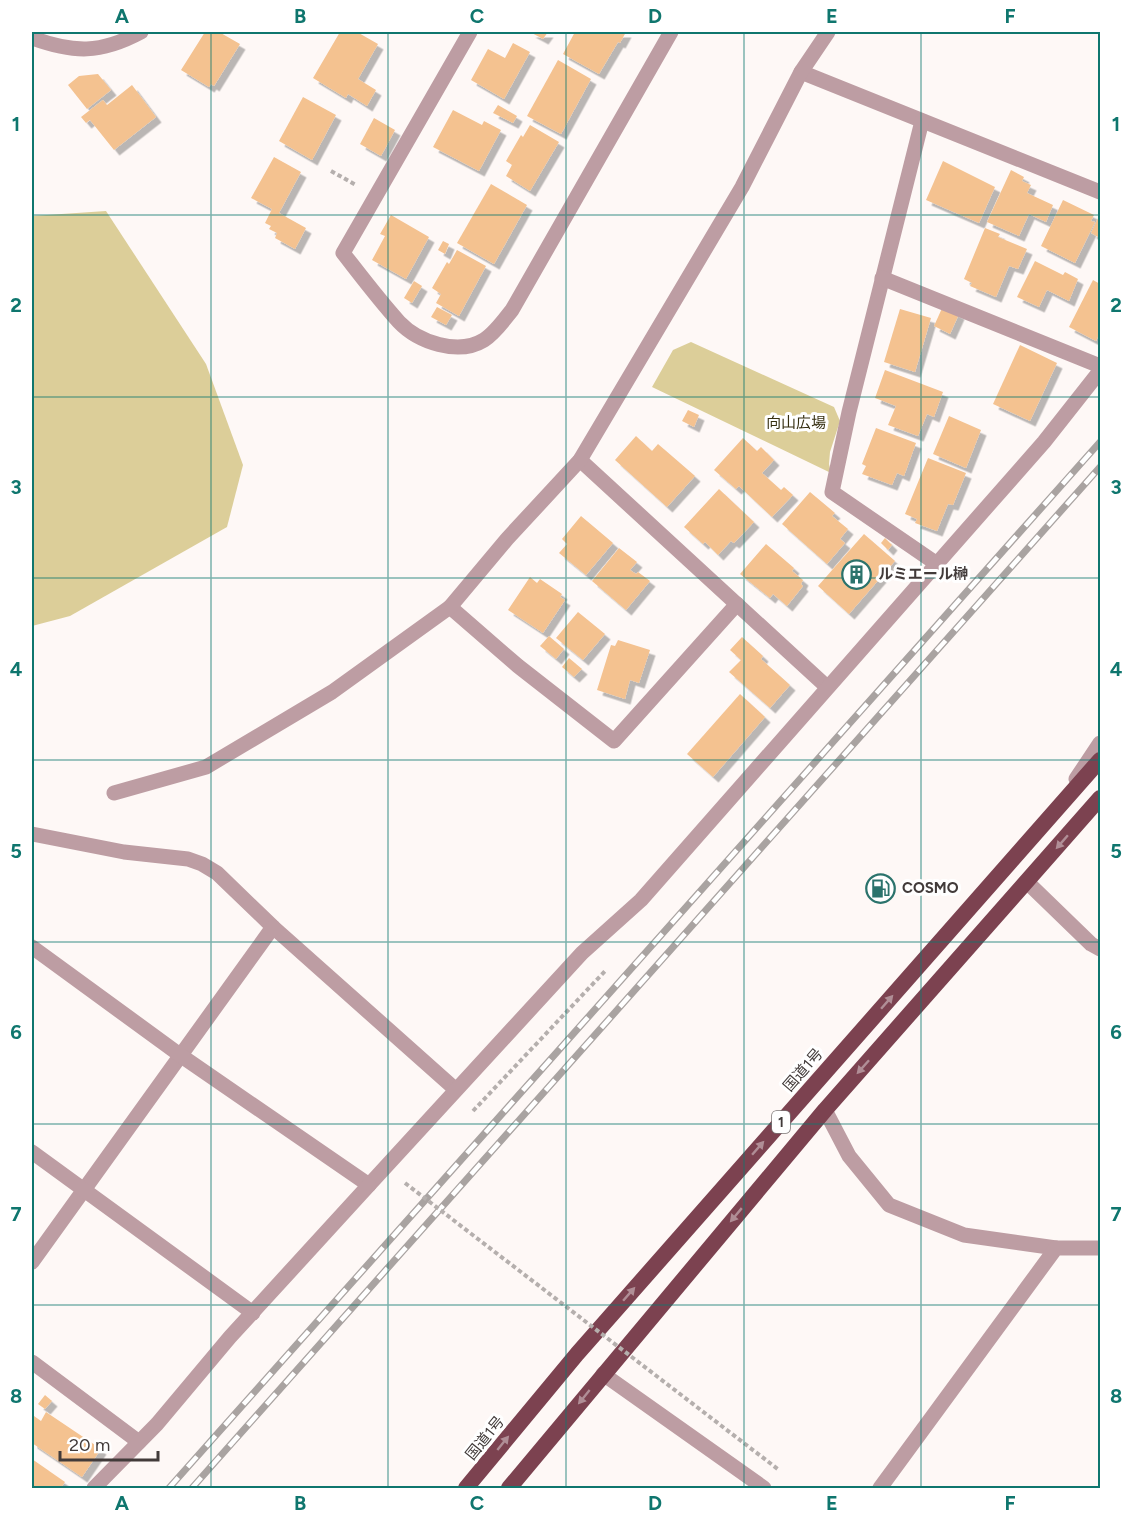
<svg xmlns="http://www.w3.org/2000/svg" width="1132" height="1520" viewBox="0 0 1132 1520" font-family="Figtree,'Noto Sans JP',sans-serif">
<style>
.green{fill:#dcce99}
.building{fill:#f4c290;filter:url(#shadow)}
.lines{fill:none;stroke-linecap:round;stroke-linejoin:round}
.path{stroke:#b5afad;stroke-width:4;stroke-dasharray:4.5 3;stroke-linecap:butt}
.minor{stroke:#bd9da3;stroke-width:15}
.trunk{stroke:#7c4250;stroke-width:16}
.rail-casing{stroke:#a9a3a1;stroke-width:7}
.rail{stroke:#fff;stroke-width:4.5;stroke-dasharray:14;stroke-linecap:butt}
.path-bridge{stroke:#b5afad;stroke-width:4;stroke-dasharray:4.5 3;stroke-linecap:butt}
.oneway{fill:#b08e96}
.grid{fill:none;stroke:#0f766e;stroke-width:1.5;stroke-opacity:0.55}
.labels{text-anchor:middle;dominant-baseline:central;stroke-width:6;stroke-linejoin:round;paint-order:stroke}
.shield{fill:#fff;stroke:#7b7675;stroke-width:1.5}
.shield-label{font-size:14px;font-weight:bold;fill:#423b3a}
.park-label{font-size:15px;fill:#362f11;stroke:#fff}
.poi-label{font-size:15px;font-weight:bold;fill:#423b3a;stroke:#fff;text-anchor:start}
.street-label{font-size:15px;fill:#423b3a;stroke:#fff}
.neatline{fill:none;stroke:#0f766e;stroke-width:2}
.grid-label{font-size:20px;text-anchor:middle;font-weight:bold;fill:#0f766e}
</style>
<defs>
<filter id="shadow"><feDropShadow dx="5.5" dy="5.5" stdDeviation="0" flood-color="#0004"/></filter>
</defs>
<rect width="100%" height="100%" fill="#fef8f6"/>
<g class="green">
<path d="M106 211 206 364 243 465 227 527 70 616 32 626V216Z"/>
<path d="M691 342 834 407 840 421 830 452 829 464 831 473 652 387 673 350Z"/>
</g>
<g class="building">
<path d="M205 32H219L240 44 214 86 211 84 209 87 181 70Z"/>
<path d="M340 32H357L378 44 358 79 376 90 367 106 348 94 346 98 313 78Z"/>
<path d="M530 32H548L543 39Z"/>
<path d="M575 32H626L620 43 618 42 599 74 563 54Z"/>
<path d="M513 43 530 52 504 99 471 80 488 49 505 58Z"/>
<path d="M558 60 591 79 561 134 527 116Z"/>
<path d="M98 74 111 90 87 109 68 85 79 76Z"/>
<path d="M132 85 156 117 114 150 90 120 86 123 81 117 103 100 107 105Z"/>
<path d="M303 97 336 115 312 160 279 141Z"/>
<path d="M498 105 517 116 513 123 493 113Z"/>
<path d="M453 110 482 125 484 121 501 130 479 171 433 147Z"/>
<path d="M374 118 395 130 381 156 360 144Z"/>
<path d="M530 125 559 142 530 191 506 176 512 165 506 161 521 135 523 137Z"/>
<path d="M274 157 301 172 279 213 306 228 295 249 275 238 277 233 269 229 271 226 265 223 272 209 251 198Z"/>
<path d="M943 161 995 187 979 223 926 200Z"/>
<path d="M1011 170 1024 177 1022 181 1031 185 1027 193 1053 205 1046 222 1029 214 1019 236 987 222Z"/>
<path d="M491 184 527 205 494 264 457 243Z"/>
<path d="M1063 200 1094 215 1091 221 1095 222 1075 263 1041 246Z"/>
<path d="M1100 214V238L1091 233Z"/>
<path d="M391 215 429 237 406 279 372 260 385 236 380 234Z"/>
<path d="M985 228 1000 234 998 237 1027 249 1018 269 1009 266 996 297 970 286 972 283 964 279Z"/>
<path d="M443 241 449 244 445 254 438 250Z"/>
<path d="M457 250 486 266 459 316 436 303 441 294 432 288 447 262 449 264Z"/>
<path d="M1035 261 1063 275 1065 272 1078 279 1069 301 1047 290 1039 307 1017 297Z"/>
<path d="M1093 280 1100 284V332L1096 341 1069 327Z"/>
<path d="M414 281 422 286 412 303 404 298Z"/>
<path d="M943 306 959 314 950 334 934 326Z"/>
<path d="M437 307 452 315 446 325 431 317Z"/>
<path d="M900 309 931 318 915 372 884 362Z"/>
<path d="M1020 345 1057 363 1030 421 993 404Z"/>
<path d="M885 370 943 392 934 417 927 414 918 436 888 425 896 406 875 398Z"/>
<path d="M688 410 699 415 694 427 682 421Z"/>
<path d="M949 416 981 430 966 468 933 454Z"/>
<path d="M876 428 916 443 904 476 897 473 892 485 862 474 866 466 862 464Z"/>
<path d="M636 436 652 451 658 444 695 476 667 507 615 460Z"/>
<path d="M743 438 757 451 761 447 774 460 762 473 781 490 784 487 793 495 772 517 739 486 736 489 714 470Z"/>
<path d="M928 458 966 473 953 505 948 504 937 531 915 523 917 519 905 514Z"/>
<path d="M719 489 754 522 734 543 731 541 718 555 705 542 703 544 684 527Z"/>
<path d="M810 492 835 513 832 516 848 529 840 539 845 543 827 564 782 524Z"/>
<path d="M581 516 613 543 586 575 559 553 567 544 562 539Z"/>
<path d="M864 534 895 561 849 614 818 586Z"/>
<path d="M885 538 892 545 888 550 881 543Z"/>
<path d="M766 544 794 568 792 571 803 580 801 584 803 586 787 606 773 594 770 598 740 574Z"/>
<path d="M619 548 637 562 630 570 636 574 638 572 650 581 626 610 592 581Z"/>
<path d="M530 577 537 583 540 579 562 594 560 597 565 600 543 633 508 610Z"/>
<path d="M578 612 605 634 583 660 556 638Z"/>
<path d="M549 636 564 649 556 659 540 646Z"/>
<path d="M742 637 763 656 761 659 790 685 770 708 729 672 741 660 730 650Z"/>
<path d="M618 640 650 650 639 683 630 680 625 699 597 690 611 645 615 646Z"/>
<path d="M569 658 582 669 574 677 562 667Z"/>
<path d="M740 694 765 717 713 777 687 754Z"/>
<path d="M45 1395 52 1401 45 1409 38 1404Z"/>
<path d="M46 1412 101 1449 82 1477 32 1443V1420L34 1416 41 1421Z"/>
<path d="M32 1459 65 1482 61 1488H32Z"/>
</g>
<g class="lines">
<g class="path">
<path d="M331 171 356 185"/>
<path d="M473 1111 606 970"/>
</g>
<g class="minor">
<path d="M470 32 343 253C361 276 379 300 399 322 418 342 458 356 484 340 495 333 504 320 512 310L671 32"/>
<path d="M32 38C74 53 100 54 141 32"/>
<path d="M801 72 1100 192"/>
<path d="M922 121 849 412 832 492 937 564"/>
<path d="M882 278 1100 366"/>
<path d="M580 460 827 687"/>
<path d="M450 607 518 666 614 741 737 604"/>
<path d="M1076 779 1100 743"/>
<path d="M114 793 206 767 332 692 450 607 507 539 580 460 742 187 801 72 828 32"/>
<path d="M32 834 124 852 188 859 202 864 217 873 273 927 32 1262"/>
<path d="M1027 882 1091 944 1100 949"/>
<path d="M273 927 455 1089"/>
<path d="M32 947 180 1055 369 1185 582 953 641 900 1044 442 1100 371"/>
<path d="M825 1110 849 1156 889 1205 964 1235 1056 1248"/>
<path d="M32 1152 253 1313"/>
<path d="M32 1362 139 1442"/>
<path d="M603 1374 764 1488"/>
<path d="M94 1488 157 1424 230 1337 369 1185"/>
<path d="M880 1488 1056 1248H1100"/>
</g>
<g class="trunk">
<path d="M466 1488 577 1354 1100 760"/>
<path d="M509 1488 825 1110 1100 798"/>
</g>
<defs>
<g id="rail">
<path d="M169 1488 1100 442"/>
<path d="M192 1488 1100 467"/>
</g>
</defs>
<use href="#rail" class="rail-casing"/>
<use href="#rail" class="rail"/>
<path class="path-bridge" d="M405 1183 779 1470"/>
</g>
<defs><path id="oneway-solid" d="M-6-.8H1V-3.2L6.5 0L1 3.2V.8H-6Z" transform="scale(1.5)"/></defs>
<g class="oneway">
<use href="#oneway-solid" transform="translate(1062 842) rotate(131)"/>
<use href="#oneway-solid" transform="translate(887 1002) rotate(-49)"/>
<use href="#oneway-solid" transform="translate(863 1067) rotate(132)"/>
<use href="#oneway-solid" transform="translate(758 1148) rotate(-49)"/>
<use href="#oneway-solid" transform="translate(736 1215) rotate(130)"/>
<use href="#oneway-solid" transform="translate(629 1294) rotate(-49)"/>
<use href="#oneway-solid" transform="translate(584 1397) rotate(129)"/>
<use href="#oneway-solid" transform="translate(503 1443) rotate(-51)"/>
</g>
<path class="grid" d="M211 32V1488M388 32V1488M566 32V1488M744 32V1488M921 32V1488M32 215H1100M32 397H1100M32 578H1100M32 760H1100M32 942H1100M32 1124H1100M32 1305H1100"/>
<defs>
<symbol id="building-ring" viewBox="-11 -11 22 22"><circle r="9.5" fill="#fff" stroke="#2b736c" stroke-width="1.5"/><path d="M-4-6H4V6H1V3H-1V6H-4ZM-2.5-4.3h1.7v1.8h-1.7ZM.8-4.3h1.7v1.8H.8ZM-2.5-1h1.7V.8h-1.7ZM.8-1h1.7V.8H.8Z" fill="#2b736c"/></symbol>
<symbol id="fuel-ring" viewBox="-11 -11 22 22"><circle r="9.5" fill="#fff" stroke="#2b736c" stroke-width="1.5"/><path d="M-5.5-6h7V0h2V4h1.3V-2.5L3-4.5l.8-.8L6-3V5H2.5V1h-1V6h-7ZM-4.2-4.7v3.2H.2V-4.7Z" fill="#2b736c"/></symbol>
</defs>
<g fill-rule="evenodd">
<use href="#building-ring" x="840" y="558" width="33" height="33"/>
<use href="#fuel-ring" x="864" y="872" width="33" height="33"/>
</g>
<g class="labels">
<rect class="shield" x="772" y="1111" width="18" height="22" rx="4.5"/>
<g class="shield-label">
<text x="781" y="1122">1</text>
</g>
<g class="park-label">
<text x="796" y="423">向山広場</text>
</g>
<g class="poi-label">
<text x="878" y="574">ルミエール榊</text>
<text x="902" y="888">COSMO</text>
</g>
<g class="street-label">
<text transform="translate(803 1070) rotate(-49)">国道1号</text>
<text transform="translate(485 1438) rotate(-51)">国道1号</text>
</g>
</g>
<rect width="1132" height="1520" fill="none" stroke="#ffffff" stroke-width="66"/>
<path d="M60 1451v9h98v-9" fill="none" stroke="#423b3a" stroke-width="3"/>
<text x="69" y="1451" font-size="18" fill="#423b3a" stroke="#ffffff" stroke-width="4.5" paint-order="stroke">20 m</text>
<rect x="33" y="33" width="1066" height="1454" class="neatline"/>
<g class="grid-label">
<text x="122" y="23">A</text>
<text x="300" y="23">B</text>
<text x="477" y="23">C</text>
<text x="655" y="23">D</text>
<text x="832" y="23">E</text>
<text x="1010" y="23">F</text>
<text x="16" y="131">1</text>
<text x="1116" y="131">1</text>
<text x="16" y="312">2</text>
<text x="1116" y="312">2</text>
<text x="16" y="494">3</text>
<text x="1116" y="494">3</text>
<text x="16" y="676">4</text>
<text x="1116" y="676">4</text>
<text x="16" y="858">5</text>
<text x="1116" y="858">5</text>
<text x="16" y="1039">6</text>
<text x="1116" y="1039">6</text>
<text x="16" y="1221">7</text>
<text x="1116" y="1221">7</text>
<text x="16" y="1403">8</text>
<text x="1116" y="1403">8</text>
<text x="122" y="1510">A</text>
<text x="300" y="1510">B</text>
<text x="477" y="1510">C</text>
<text x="655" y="1510">D</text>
<text x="832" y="1510">E</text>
<text x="1010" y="1510">F</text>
</g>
</svg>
